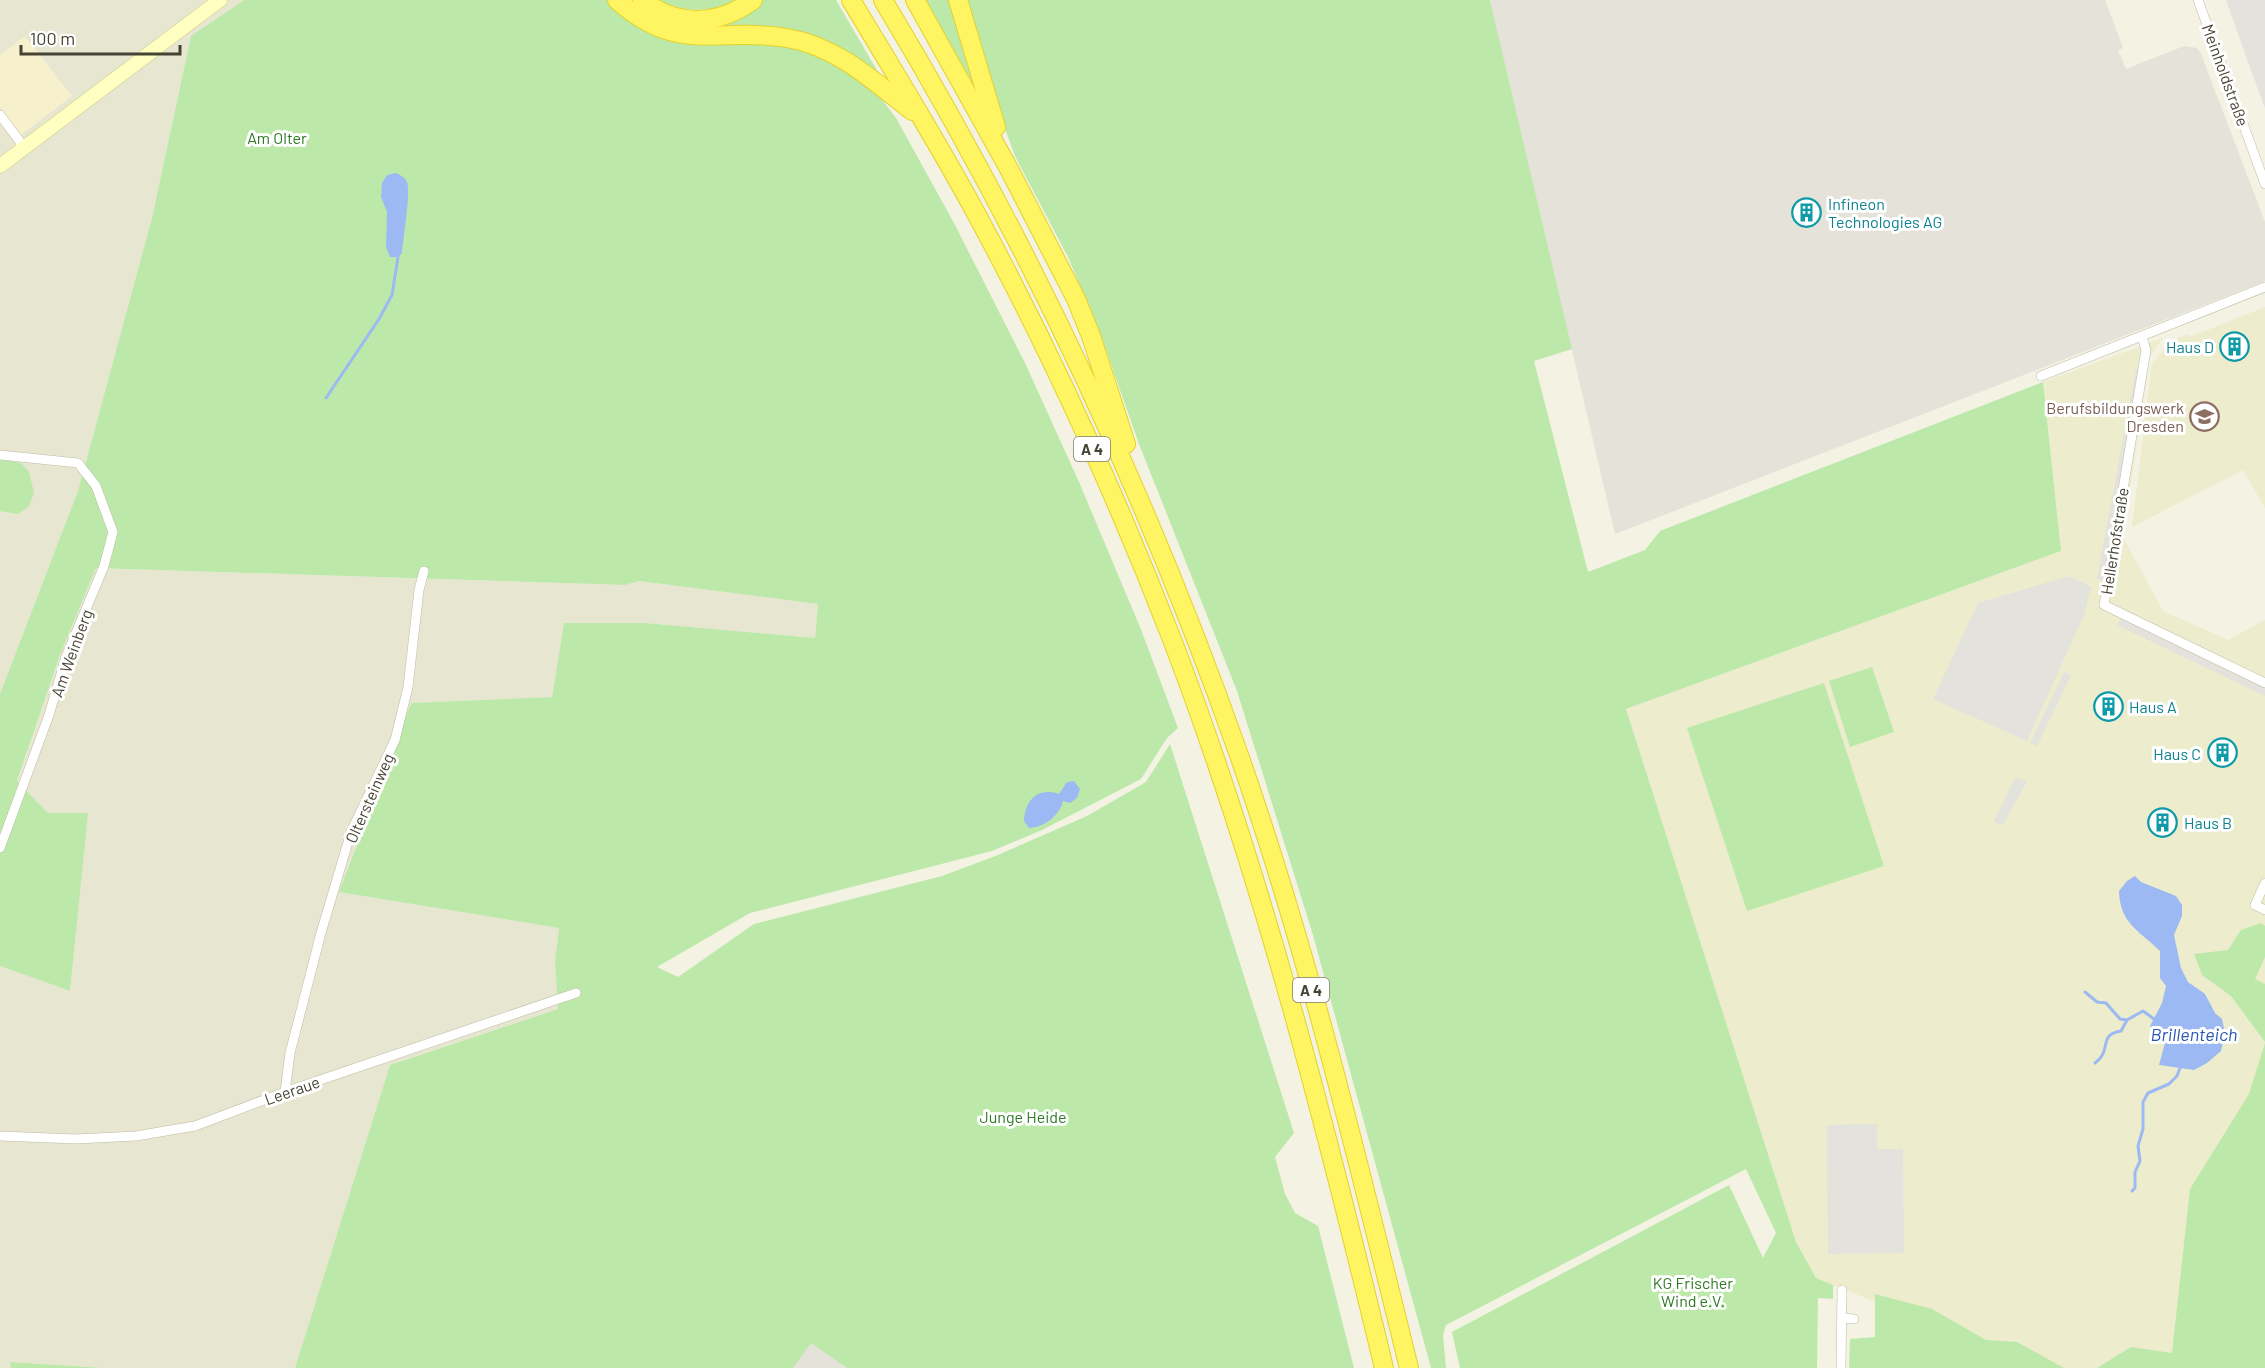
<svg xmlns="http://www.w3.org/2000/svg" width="2265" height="1368" viewBox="0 0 2265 1368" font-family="Barlow,sans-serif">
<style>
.residential{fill:#e7e6d1}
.commercial{fill:#f6f0cd}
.industrial{fill:#e4e2d9}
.education{fill:#edeccc}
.green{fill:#bce9aa}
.parking{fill:#e3e2dc}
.water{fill:#9cb9f3}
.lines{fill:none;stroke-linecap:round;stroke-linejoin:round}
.stream{stroke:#9cb9f3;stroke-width:3}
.minor-casing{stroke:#bebca6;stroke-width:10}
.secondary-casing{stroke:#d1d18f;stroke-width:15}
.motorway-casing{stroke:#e4d12c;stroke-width:20}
.minor{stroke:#fff;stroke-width:9}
.secondary{stroke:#feffc1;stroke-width:14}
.motorway{stroke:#fff462;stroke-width:18}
.labels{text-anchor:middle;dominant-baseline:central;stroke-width:6;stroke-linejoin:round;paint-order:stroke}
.shield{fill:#fff;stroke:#7d7b70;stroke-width:1.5}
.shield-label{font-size:15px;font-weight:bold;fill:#454333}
.street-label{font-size:16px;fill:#454333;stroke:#fff}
.park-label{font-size:16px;fill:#2e7924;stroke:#fff}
.culture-label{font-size:16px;fill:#0d838f;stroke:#fff;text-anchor:start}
.education-label{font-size:16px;fill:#785e54;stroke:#fff;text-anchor:end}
.water-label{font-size:18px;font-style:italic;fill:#2855b5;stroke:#fff}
</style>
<rect width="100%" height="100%" fill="#f3f2e3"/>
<g class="residential">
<path d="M0 0H244L191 36 152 218 78 491 0 694Z"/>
<path d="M96 568 625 585 639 581 818 604 815 638 645 623H564L552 697 411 703 339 892 559 928 555 961 558 1009 390 1065 295 1368H104L10 1362 11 1368H0V966L70 991 87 814 48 813 17 782 60 655Z"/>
</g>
<path class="commercial" d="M25 36 72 96 20 136 0 107V55Z"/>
<g class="industrial">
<path d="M1490 0H2105L2123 48 2118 50 2126 69 2184 46 2197 48 2201 54 2265 222V281L1615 534Z"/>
<path d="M811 1342 847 1368H793Z"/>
</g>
<g class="education">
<path d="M2265 307V508L2243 470 2132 527 2152 363 2173 340 2188 334 2190 337Z"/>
<path d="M2163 338 2150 356 2123 537 2163 611 2228 640 2265 620V1368H2039L1816 1278 1796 1242 1626 709 2061 551 2043 382Z"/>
</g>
<g class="green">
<path d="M244 0H608L618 9 777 43 825 56 877 93 896 118 954 223 1025 363 1079 482 1140 627 1178 728 1167 738 1141 779 1042 830 992 851 750 913 657 967 678 977 754 924 942 876 998 855 1087 816 1146 782 1170 744 1294 1133 1275 1157 1285 1194 1295 1213 1318 1226 1354 1368H847L811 1343 793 1368H295L390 1065 558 1009 555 961 559 928 339 892 411 703 552 697 564 623H645L815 638 818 604 639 581 625 585 96 568 60 655 17 781 48 813H88L70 991 0 966V694L78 491 152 218 191 36Z"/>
<path d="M657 0H737C711 14 683 12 657 0Z"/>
<path d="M763 0H836L878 72 875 73 856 58 688 27 753 9Z"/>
<path d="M925 0H953L976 89Z"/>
<path d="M964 0H1490L1572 349 1534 361 1588 572 1645 550 1660 531 2043 382 2061 551 1626 709 1796 1242 1816 1278 1833 1285V1299L1818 1298 1817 1368H1460L1452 1332 1729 1185 1763 1258 1776 1233 1746 1169 1446 1325 1443 1335 1446 1368H1431L1313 935 1237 691 1139 444 1100 333 1068 257 1015 156 993 96Z"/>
<path d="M0 459 21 463 29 472 34 493 29 506 18 514 0 511Z"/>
<path d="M1872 667 1894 732 1850 747 1829 681Z"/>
<path d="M1824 683 1884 866 1747 911 1687 728Z"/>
<path d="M2261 923 2265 926V957L2255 979 2265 984V1042L2231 996 2202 975 2194 954 2228 950 2241 930Z"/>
<path d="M2265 1043V1368H2097L2131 1347 2172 1353 2190 1189 2249 1094Z"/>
<path d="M1875 1294 1932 1309 1986 1340 2017 1342 2064 1368H1849L1850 1339 1875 1337Z"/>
<path d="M10 1362 104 1368H11Z"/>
</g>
<g class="parking">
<path d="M2226 0H2265V108L2252 73Z"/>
<path d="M2136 369H2142L2107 581 2097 579Z"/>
<path d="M2069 576 2091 587 2084 615 2027 741 1933 699 1978 603Z"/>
<path d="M2123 614 2265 683V696L2117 625Z"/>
<path d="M2064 672 2071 675 2037 746 2030 743Z"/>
<path d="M2015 777 2027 781 2003 825 1994 822Z"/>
<path d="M1877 1124V1149H1903L1904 1253 1828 1254 1827 1125Z"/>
</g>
<g class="water">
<path d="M396 173C400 175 405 177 407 182 411 193 403 238 402 253L398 257H390L386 247 387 212 381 197 382 183 387 175Z"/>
<path d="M1074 781 1080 789 1077 798 1070 803 1063 801C1059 816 1045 827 1029 828L1024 821C1025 800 1038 787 1059 794L1067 782Z"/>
<path d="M2135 876 2141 882 2176 896 2182 905V916L2174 935 2181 968 2188 982 2205 994 2215 1013 2222 1019 2225 1033 2221 1051 2207 1063 2194 1070 2159 1065 2165 1043 2150 1026 2162 1003 2166 986 2160 978V951C2139 930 2120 924 2119 891L2127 881Z"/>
</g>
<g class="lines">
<g class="stream">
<path d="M326 398 379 319 392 295 398 257"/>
<path d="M2085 992 2097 1002 2106 1003 2120 1019 2127 1020 2143 1011 2154 1019"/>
<path d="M2095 1063C2113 1050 2097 1035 2121 1031L2127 1020"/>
<path d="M2132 1191 2135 1188V1172L2140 1161 2138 1146 2143 1129V1102L2148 1093 2169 1084 2177 1076 2180 1068"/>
</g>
<defs>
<g id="minor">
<path d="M2198 0 2265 184"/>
<path d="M0 115 24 147"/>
<path d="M2142 337 2146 350 2104 605 2265 683"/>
<path d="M2041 376 2265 287"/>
<path d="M0 455 78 463 96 486 113 532 104 566 66 657 49 715 0 848"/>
<path d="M2265 883 2255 905 2265 910"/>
<path d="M285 1092 290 1053 321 933 351 832 395 740 408 687 419 590 424 571"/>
<path d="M0 1136 76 1139 136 1136 195 1126 285 1092 576 993"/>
<path d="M1842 1318 1854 1319"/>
<path d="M1841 1368 1842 1290"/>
</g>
<path id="secondary" d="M0 166 220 0"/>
<g id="motorway">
<path d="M617 0C680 56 717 26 787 38 836 46 874 81 912 111"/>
<path d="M642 0C677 27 718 26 753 0"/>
<path d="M851 0C894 72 939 144 978 217 1052 354 1117 497 1173 642 1263 878 1325 1123 1384 1368"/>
<path d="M883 0C1027 239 1146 492 1239 755 1309 955 1358 1162 1409 1368"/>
<path d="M915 0 1009 169 1076 299 1091 336 1126 444"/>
<path d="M958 0 996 127"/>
</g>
</defs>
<use href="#minor" class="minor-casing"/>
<use href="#secondary" class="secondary-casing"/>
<use href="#motorway" class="motorway-casing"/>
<use href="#minor" class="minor"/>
<use href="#secondary" class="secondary"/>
<use href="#motorway" class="motorway"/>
</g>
<defs>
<symbol id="building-ring" viewBox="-11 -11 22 22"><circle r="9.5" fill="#fff" stroke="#0f9aa8" stroke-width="1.5"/><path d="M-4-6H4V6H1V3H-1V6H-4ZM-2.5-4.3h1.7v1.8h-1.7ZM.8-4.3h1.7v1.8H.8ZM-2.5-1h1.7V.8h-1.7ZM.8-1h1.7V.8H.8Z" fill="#0f9aa8"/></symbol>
<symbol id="school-ring" viewBox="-11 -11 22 22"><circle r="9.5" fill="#fff" stroke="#8d6e63" stroke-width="1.5"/><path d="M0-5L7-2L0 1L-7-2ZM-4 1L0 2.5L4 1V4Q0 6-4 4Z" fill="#8d6e63"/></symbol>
</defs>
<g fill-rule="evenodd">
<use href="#building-ring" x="1790" y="196" width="33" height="33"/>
<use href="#building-ring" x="2218" y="330" width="33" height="33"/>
<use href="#school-ring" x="2188" y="400" width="33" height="33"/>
<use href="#building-ring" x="2092" y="690" width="33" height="33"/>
<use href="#building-ring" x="2206" y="736" width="33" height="33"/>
<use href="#building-ring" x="2146" y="806" width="33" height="33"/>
</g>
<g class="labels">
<g class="shield">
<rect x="1074" y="437" width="36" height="24" rx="4.5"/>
<rect x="1293" y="978" width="36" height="24" rx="4.5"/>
</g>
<g class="shield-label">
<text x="1092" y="449">A 4</text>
<text x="1311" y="990">A 4</text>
</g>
<g class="street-label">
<text transform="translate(2226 75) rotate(70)">Meinholdstraße</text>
<text transform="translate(2114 541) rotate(-81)">Hellerhofstraße</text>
<text transform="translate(71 653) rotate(-70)">Am Weinberg</text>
<text transform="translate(369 798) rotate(-66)">Oltersteinweg</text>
<text transform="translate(292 1090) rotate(-19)">Leeraue</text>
</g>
<g class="park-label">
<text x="277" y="137">Am Olter</text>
<text x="1023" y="1116">Junge Heide</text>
<text x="1693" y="1282">KG Frischer<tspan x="1693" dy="18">Wind e.V.</tspan></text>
</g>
<g class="culture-label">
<text x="1828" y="203">Infineon<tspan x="1828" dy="18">Technologies AG</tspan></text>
<text x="2214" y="346" text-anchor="end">Haus D</text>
<text x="2129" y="706">Haus A</text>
<text x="2201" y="753" text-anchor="end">Haus C</text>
<text x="2184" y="822">Haus B</text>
</g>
<g class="education-label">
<text x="2184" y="407">Berufsbildungswerk<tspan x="2184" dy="18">Dresden</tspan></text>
</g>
<g class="water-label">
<text x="2194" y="1034">Brillenteich</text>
</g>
</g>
<path d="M21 45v9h159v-9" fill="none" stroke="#454333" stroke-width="3"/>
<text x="30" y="45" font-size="18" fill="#454333" stroke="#ffffff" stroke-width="4.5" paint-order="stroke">100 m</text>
</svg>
